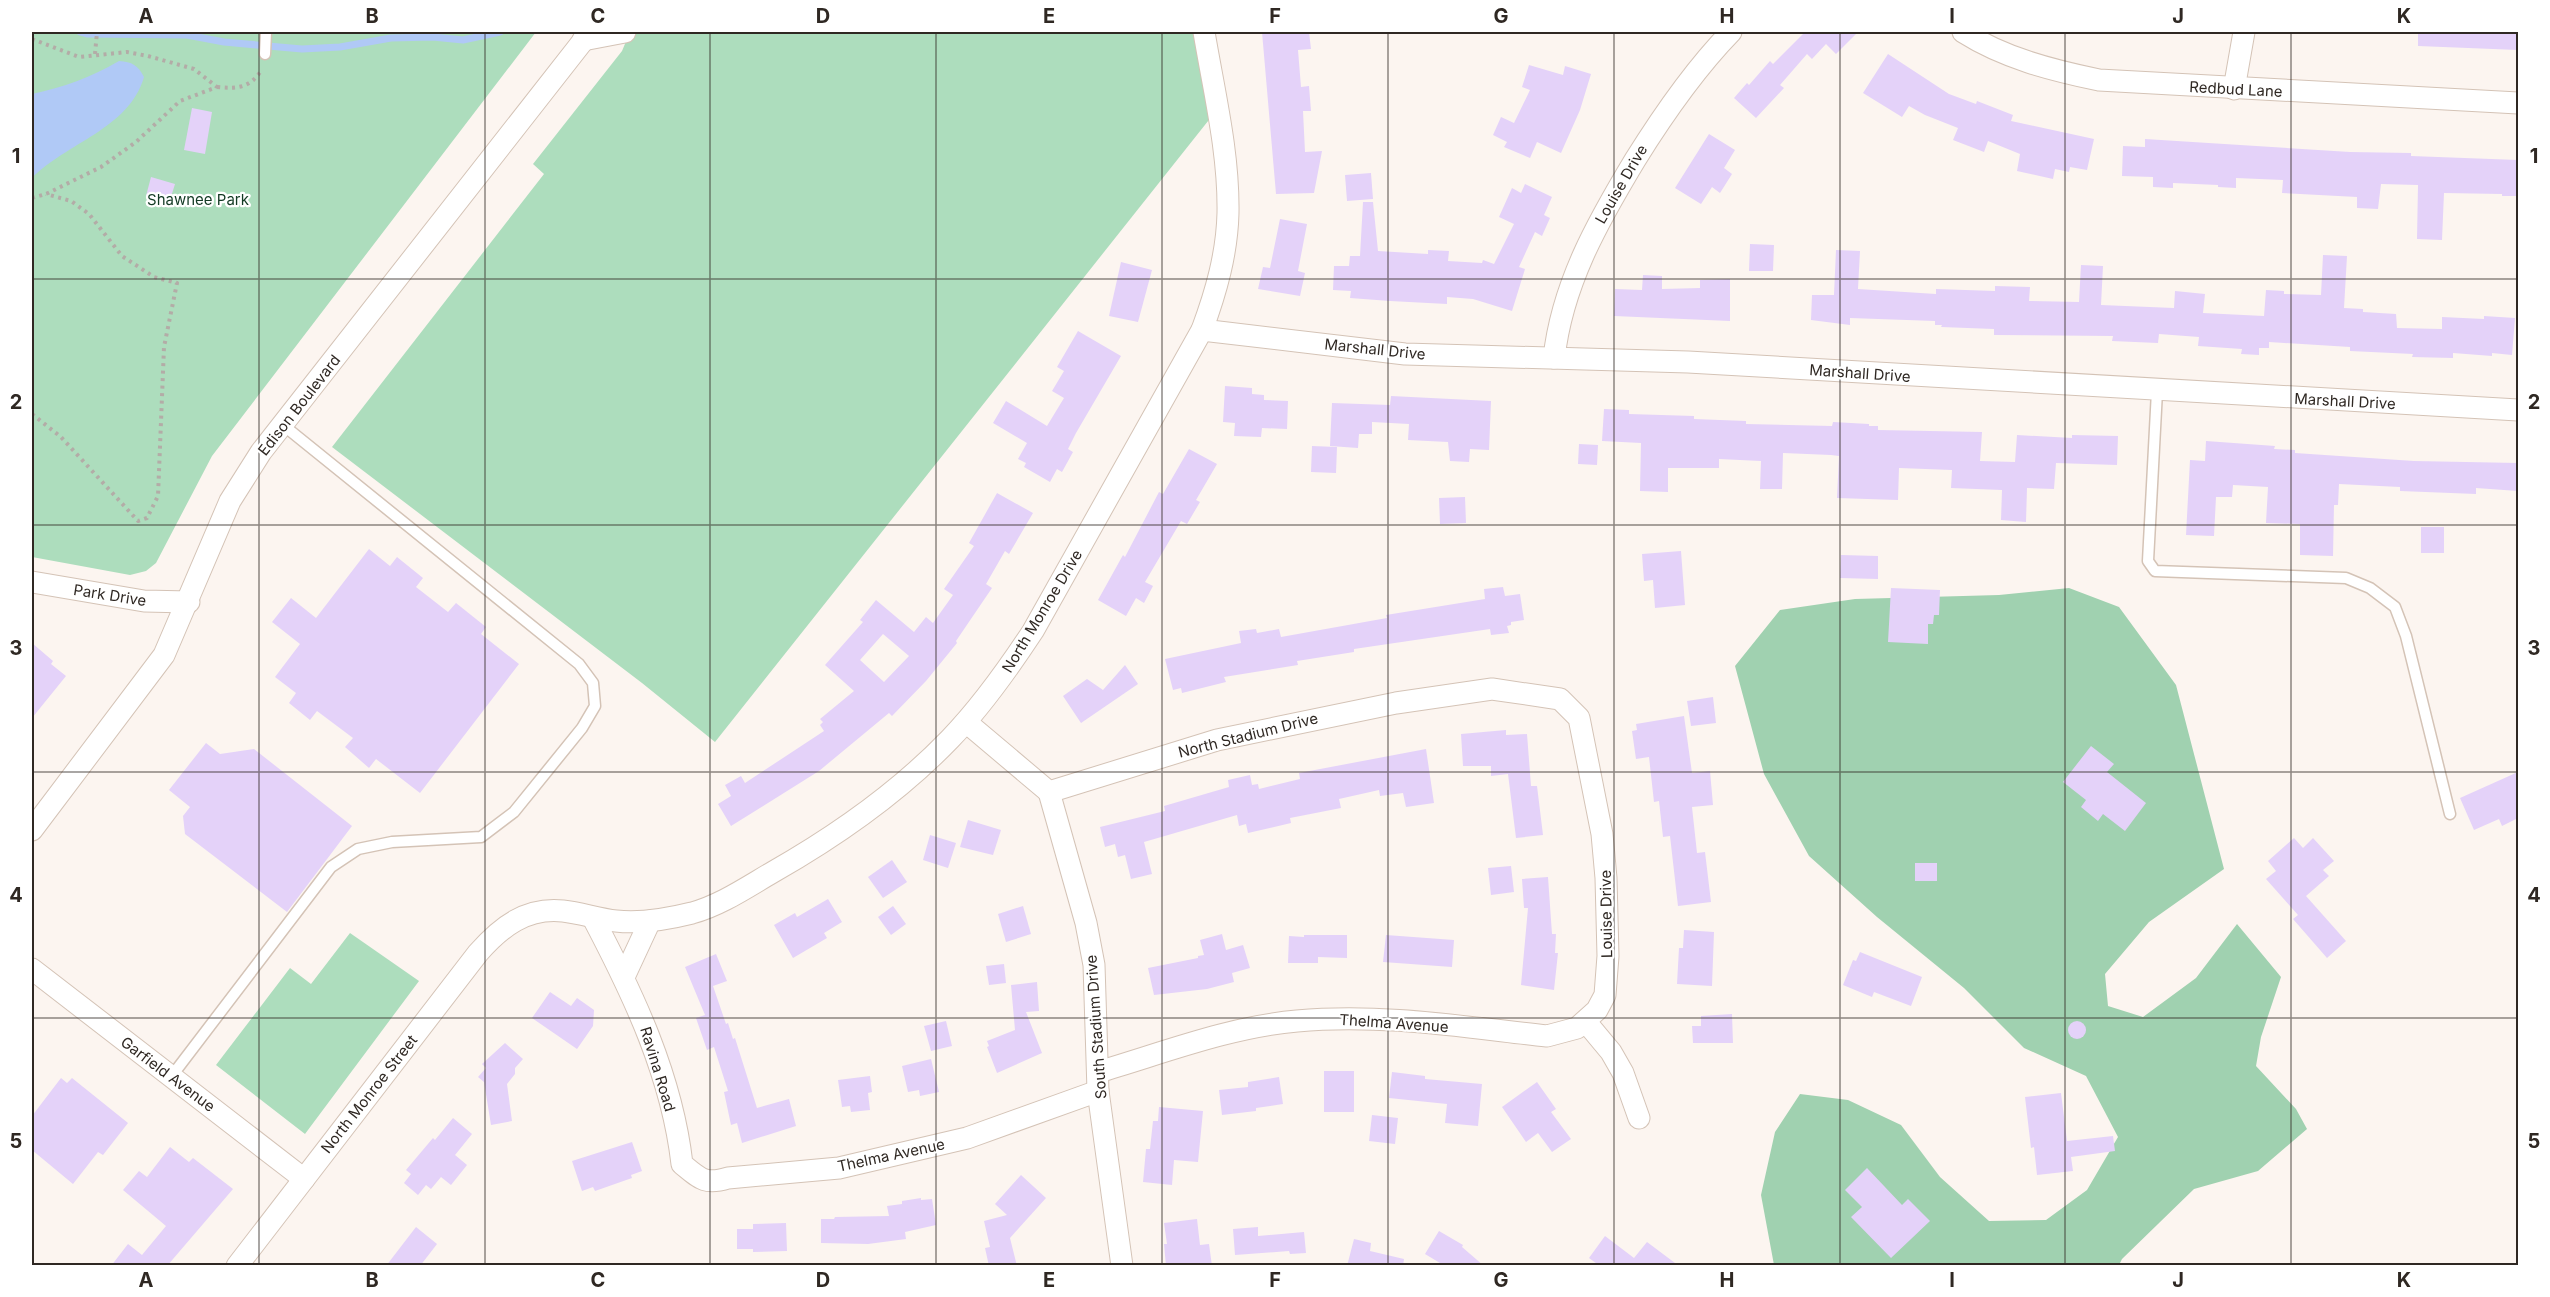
<svg xmlns="http://www.w3.org/2000/svg" width="2550" height="1297" viewBox="0 0 2550 1297" font-family="Inter,sans-serif">
<style>
.green{fill:#adddbd}
.forest{fill:#a0d1b0}
.water{fill:#b0c9f6}
.lines{fill:none;stroke-linecap:round;stroke-linejoin:round}
.stream{stroke:#b0c9f6;stroke-width:7}
.building{fill:#e4d2f9;fill-rule:evenodd}
.lane-casing{stroke:#d4c3b6;stroke-width:13}
.street-casing{stroke:#d4c3b6;stroke-width:23}
.path{stroke:#b3aca7;stroke-width:4;stroke-dasharray:3 4.5;stroke-linecap:butt}
.lane{stroke:#fff;stroke-width:10}
.street{stroke:#fff;stroke-width:21}
.grid{fill:none;stroke:#2f2823;stroke-width:1.5;stroke-opacity:0.55}
.labels{text-anchor:middle;dominant-baseline:central;stroke-width:4.5;stroke-linejoin:round;paint-order:stroke}
.street-label{font-size:15px;fill:#2f2823;stroke:#fff}
.park-label{font-size:15px;fill:#133a24;stroke:#fff}
.neatline{fill:none;stroke:#2f2823;stroke-width:2}
.grid-label{font-size:20px;text-anchor:middle;font-weight:bold;fill:#2f2823}
</style>
<rect width="100%" height="100%" fill="#fcf5f0"/>
<g class="green">
<path d="M32 32H536L212 456 156 563 146 571 130 575 32 557Z"/>
<path d="M630 32H1206L1216 111 715 742 642 683 332 447 544 174 533 164 622 51Z"/>
<path d="M350 933 419 981 305 1134 216 1065 290 968 311 984Z"/>
</g>
<path class="forest" d="M2069 588 2119 607 2176 685 2224 869 2149 922 2105 974 2108 1006 2143 1017 2196 978 2237 924 2281 977 2261 1037 2256 1066 2296 1109 2307 1129 2258 1171 2194 1189 2122 1259 2119 1265H1774L1761 1195 1775 1132 1800 1094 1848 1100 1901 1125 1940 1177 1989 1221 2046 1220 2087 1190 2118 1137 2086 1076 2024 1048 1964 988 1877 917 1809 856 1764 774 1735 666 1780 610 1855 599 1999 595Z"/>
<path class="water" d="M119 61C132 62 138 65 144 77 129 129 66 143 32 178V94C64 87 90 78 119 61Z"/>
<g class="lines">
<path class="stream" d="M80 32 87 34 187 35 224 42 302 49 340 47 391 38 433 37 463 40 500 32"/>
</g>
<g class="building">
<path d="M1262 32H1309L1311 49 1298 50 1301 87 1309 86 1311 111H1303L1305 152 1322 151 1314 193 1276 194Z"/>
<path d="M1805 32H1858L1836 54 1826 44 1812 59 1807 54 1780 85 1784 88 1756 118 1734 98 1747 83 1749 85 1770 61 1773 64Z"/>
<path d="M2418 32H2518V50L2418 46Z"/>
<path d="M1888 54 1949 94 1976 104 1977 101 2013 115 2011 121 2094 139 2087 170 2070 167 2069 172 2055 169 2053 179 2017 171 2020 154 1988 141 1984 152 1953 140 1958 128 1925 115 1909 106 1902 117 1863 93Z"/>
<path d="M1529 65 1563 75 1565 66 1591 74 1580 110 1561 153 1537 142 1530 158 1504 147 1507 142 1493 135 1501 117 1514 123 1530 90 1522 87Z"/>
<path d="M192 108 212 112 205 154 184 150Z"/>
<path d="M1709 134 1735 150 1724 168 1732 174 1720 193 1712 187 1701 204 1675 188Z"/>
<path d="M2145 139 2350 152 2411 153V156L2518 160V196H2502V194L2444 193 2442 240 2417 239 2418 185 2381 184 2378 209 2357 208V197L2282 193 2283 180 2236 178V188L2218 187V185L2173 183V188L2153 187V177L2122 176 2123 146 2145 147Z"/>
<path d="M1371 173 1373 199 1347 201 1345 175Z"/>
<path d="M151 177 175 184 169 203 146 196Z"/>
<path d="M1525 184 1552 197 1544 215 1550 218 1542 236 1535 232 1519 267 1525 269 1512 311 1473 299 1447 297V304L1390 301 1350 298 1351 291 1333 290 1334 266H1349L1350 256H1360L1363 202H1373L1378 251 1428 254V250L1449 251 1448 261 1482 263 1483 260 1494 264 1514 224 1499 217 1512 188 1521 193Z"/>
<path d="M1280 219 1307 224 1298 271 1305 273 1300 296 1258 289 1263 267 1270 268Z"/>
<path d="M1750 244 1774 245 1773 271H1749Z"/>
<path d="M1836 250 1860 251 1858 289 1936 294V289L1995 291V286L2030 287 2029 301 2079 302 2081 265 2103 266 2101 305 2174 308 2175 291 2205 294 2203 313 2264 316 2266 290 2284 291V294L2321 295 2323 255 2347 256 2344 308 2363 309V312L2396 314 2397 328 2442 329V317L2484 319V316L2515 318 2512 355 2492 353V356L2453 353V358L2412 357 2413 354 2350 351V347L2269 342V348H2259V355L2241 354 2242 349 2198 346 2199 337 2159 334 2158 343 2112 341 2113 336 1994 335V329L1941 327 1942 325H1935V321L1850 318V325L1811 320 1812 295H1834Z"/>
<path d="M1121 262 1152 270 1138 322 1109 316Z"/>
<path d="M1643 275 1662 276V289L1700 288V280L1730 279V321L1614 316 1615 289 1642 290Z"/>
<path d="M1078 331 1121 356 1076 433 1068 449 1073 452 1062 472 1057 469 1050 482 1024 467 1026 463 1018 459 1027 443 993 423 1006 401 1047 426 1064 398 1052 391 1064 371 1057 367Z"/>
<path d="M1225 386 1252 388V394L1264 395V400L1288 401 1287 429 1262 428 1261 437 1234 436 1235 423 1223 422Z"/>
<path d="M1391 396 1491 401 1489 450 1470 449 1469 462 1450 461 1448 442 1408 440 1409 424 1372 422V434H1359L1358 448 1330 446 1332 403 1390 405Z"/>
<path d="M1604 409 1629 410V414L1694 416V419L1746 421V424L1832 426 1833 422 1869 424V426H1878V430L1982 432 1980 461 2015 462 2017 435 2072 438V435L2118 436 2117 465 2056 463 2054 489 2027 488 2026 522 2001 520 2002 490 1951 488 1952 470 1899 468 1898 500 1837 498 1839 456 1831 455 1783 453 1782 489H1760L1761 461 1719 459V468H1668V492L1640 491 1641 443 1602 441Z"/>
<path d="M2206 441 2275 446 2274 449 2295 450V453L2414 461 2518 463V491L2476 488V494L2400 491V487L2339 484 2338 505H2334L2333 556 2300 555V524L2266 523 2268 487 2233 485 2232 497H2216L2214 536 2186 535 2190 460 2205 461Z"/>
<path d="M1579 444 1598 445 1597 465 1578 464Z"/>
<path d="M1312 446 1337 447 1336 473 1311 472Z"/>
<path d="M1189 449 1217 464 1196 500 1200 502 1187 524 1181 521 1145 582 1153 586 1144 603 1136 598 1126 616 1098 600 1123 555 1125 557 1159 492 1163 494Z"/>
<path d="M997 493 1033 513 1009 554 1005 551 986 584 992 588 956 641 957 643 926 681 892 716 889 713 819 771 731 826 718 804 731 796 725 785 741 776 745 783 824 731 820 725 823 722 820 719 854 691 825 665 863 622 860 620 876 600 914 632 926 617 933 623 953 595 944 589 974 546 969 543ZM883 634 909 656 884 682 860 660Z"/>
<path d="M1465 497 1466 523 1440 524 1439 498Z"/>
<rect x="2421" y="527" width="23" height="26"/>
<path d="M369 549 390 566 397 557 423 578 416 587 448 612 456 603 486 627 481 634 519 664 420 793 376 759 369 768 345 747 353 738 317 711 310 720 289 703 296 693 275 677 300 644 272 622 291 598 316 618Z"/>
<path d="M1681 551 1685 605 1655 608 1653 580 1644 581 1642 554Z"/>
<path d="M1841 555 1878 556V579L1840 578Z"/>
<path d="M1503 587 1505 596 1520 594 1524 620 1511 622V625L1507 626 1509 633 1491 635 1490 629 1354 649V652L1297 661 1298 665 1224 677 1226 682 1182 693 1181 688 1173 690 1165 659 1241 643 1239 631 1256 629 1257 633 1279 629 1281 637 1387 618 1386 615 1485 599 1484 589Z"/>
<path d="M1891 588 1940 590 1939 615H1934L1933 624H1928V644L1888 642Z"/>
<path d="M32 643 53 661 51 664 66 676 32 718Z"/>
<path d="M1125 665 1138 684 1081 723 1063 696 1087 679 1103 690Z"/>
<path d="M1713 697 1716 723 1691 726 1687 701Z"/>
<path d="M1684 716 1692 773 1710 771 1713 805 1692 807 1697 853 1705 852 1711 902 1678 906 1670 836 1663 837 1659 801 1654 802 1649 757 1636 759 1632 731 1637 730 1636 724Z"/>
<path d="M1506 730V735L1527 734 1531 786H1537L1543 835 1516 838 1508 774 1491 776V766H1463L1461 734Z"/>
<path d="M206 743 220 754 254 749 352 826 287 912 185 834 183 816 190 807 169 790Z"/>
<path d="M2091 746 2114 764 2107 772 2146 803 2125 831 2103 814 2098 821 2081 807 2086 800 2063 782Z"/>
<path d="M1426 749 1434 803 1406 807 1403 793 1380 796 1379 790 1339 799 1341 808 1290 818 1291 823 1248 833 1246 824 1239 826 1237 815 1144 842 1152 874 1131 879 1125 855 1118 857 1115 844 1105 847 1100 827 1165 811 1164 806 1229 787 1228 780 1250 775 1252 785 1258 784 1259 789 1300 779 1299 773Z"/>
<path d="M2518 772V818L2502 826 2499 819 2474 830 2460 798Z"/>
<path d="M968 820 1001 830 993 855 960 847Z"/>
<path d="M930 835 956 843 948 868 923 860Z"/>
<path d="M2294 838 2303 848 2313 838 2334 861 2323 870 2329 876 2306 896 2346 941 2327 958 2293 919 2298 915 2266 879 2276 871 2268 861Z"/>
<path d="M892 860 907 882 883 898 868 877Z"/>
<rect x="1915" y="863" width="22" height="18"/>
<path d="M1511 866 1514 892 1491 895 1488 868Z"/>
<path d="M1548 877 1552 934H1556L1555 953H1558L1554 990 1521 985 1528 908H1524L1522 879Z"/>
<path d="M828 899 842 922 824 933 827 938 793 958 774 925 795 913 797 917Z"/>
<path d="M893 906 906 924 891 935 878 917Z"/>
<path d="M1023 906 1031 934 1006 942 998 914Z"/>
<path d="M1684 930 1714 932 1712 986 1677 984 1679 948H1683Z"/>
<path d="M1222 934 1226 950 1243 945 1250 968 1232 973 1234 982 1207 989 1154 995 1148 968 1198 958V956L1204 955 1200 940Z"/>
<path d="M1304 935H1347V958L1318 957V963H1288L1289 936 1304 937Z"/>
<path d="M1386 935 1454 940 1452 967 1383 962Z"/>
<path d="M1860 952 1922 977 1911 1006 1874 992 1872 997 1843 985 1853 960 1856 961Z"/>
<path d="M716 954 727 981 713 986 726 1024 728 1023 733 1039 735 1038 757 1108 789 1099 796 1126 742 1143 737 1123 731 1125 724 1092 728 1091 714 1047 707 1050 696 1018 705 1015 685 967Z"/>
<path d="M1004 964 1006 983 989 985 986 966Z"/>
<path d="M1037 982 1039 1011 1026 1012 1042 1053 997 1073 987 1047 989 1046 987 1041 1015 1030 1011 985Z"/>
<path d="M550 992 571 1006 577 998 594 1010 593 1026 577 1049 532 1018Z"/>
<path d="M1732 1014 1733 1043H1693L1692 1026H1701V1016Z"/>
<circle cx="2077" cy="1030" r="9"/>
<path d="M946 1021 952 1046 931 1051 924 1026Z"/>
<path d="M505 1043 523 1059 515 1068V1074L507 1084 512 1121 491 1125 484 1082 478 1077 486 1068 482 1064Z"/>
<path d="M931 1059 939 1092 920 1096 919 1090 908 1092 902 1066Z"/>
<rect x="1324" y="1071" width="30" height="41"/>
<path d="M1392 1072 1425 1076V1079L1482 1084 1478 1126 1445 1123 1447 1104 1389 1098Z"/>
<path d="M870 1076 872 1092 868 1093 870 1110 851 1112 850 1106 842 1107 838 1080Z"/>
<path d="M1279 1077 1283 1104 1256 1108V1111L1222 1115 1219 1090 1248 1087V1082Z"/>
<path d="M61 1078 67 1083 72 1078 128 1123 103 1155 98 1152 73 1184 32 1150V1116Z"/>
<path d="M1537 1082 1556 1109 1551 1112 1571 1139 1552 1152 1538 1133 1526 1142 1502 1107Z"/>
<path d="M2061 1093 2067 1141 2113 1136 2115 1151 2071 1157 2073 1171 2037 1175 2034 1147 2031 1148 2025 1097Z"/>
<path d="M1159 1107 1203 1111 1198 1162 1174 1160 1172 1185 1143 1182 1146 1149H1150L1153 1121H1158Z"/>
<path d="M1372 1115 1398 1118 1395 1144 1369 1141Z"/>
<path d="M453 1118 472 1134 455 1155 467 1165 451 1185 441 1177 431 1189 426 1185 418 1195 404 1183 411 1174 406 1170 433 1138 435 1140Z"/>
<path d="M632 1142 642 1171 631 1175 632 1178 595 1191 593 1187 582 1191 572 1161Z"/>
<path d="M170 1147 189 1162 193 1158 233 1189 167 1266H111L128 1244 142 1255 166 1226 123 1190 139 1171 147 1177Z"/>
<path d="M1867 1168 1902 1205 1908 1199 1930 1221 1891 1258 1851 1217 1862 1207 1845 1190Z"/>
<path d="M1021 1175 1046 1198 1010 1238 1017 1266H989L985 1248 990 1247 984 1221 1007 1215 995 1204Z"/>
<path d="M921 1198V1200L932 1199 936 1225 905 1232 906 1239 868 1244 821 1243V1219H834L835 1217 889 1216 887 1206 902 1204V1201Z"/>
<path d="M1197 1219 1200 1245 1209 1244 1212 1266H1166L1164 1244H1167L1164 1223Z"/>
<path d="M786 1223 787 1251 753 1252V1249H737V1229H753V1224Z"/>
<path d="M416 1227 437 1244 420 1266H386Z"/>
<path d="M1258 1227V1236L1304 1232 1306 1253 1290 1254 1289 1251 1235 1255 1233 1229Z"/>
<path d="M1439 1231 1463 1245 1462 1247 1484 1266H1445L1425 1254Z"/>
<path d="M1605 1236 1634 1258 1647 1242 1679 1266H1600L1589 1258Z"/>
<path d="M1354 1239 1371 1243 1370 1251 1404 1259 1403 1266H1347Z"/>
</g>
<g class="lines">
<defs>
<g id="lane">
<path d="M265 54 266 32"/>
<path d="M2157 391 2148 561 2155 571 2346 578 2370 588 2395 607 2406 636 2450 814"/>
<path d="M171 1077 331 867 358 849 392 842 481 837 514 812 582 728 595 706 593 683 579 664 283 425"/>
</g>
<g id="street">
<path d="M1963 32C2004 58 2051 70 2099 80L2518 103"/>
<path d="M583 40 625 32"/>
<path d="M2234 89 2244 32"/>
<path d="M1202 330 1405 354 1688 362 2518 410"/>
<path d="M1554 358C1562 285 1597 223 1635 160 1663 115 1694 70 1731 32"/>
<path d="M32 582 144 601 189 602"/>
<path d="M966 722 1049 792 1217 740 1396 703 1492 689 1560 699 1579 718 1602 834 1606 878 1608 956 1605 995 1597 1010 1577 1028 1547 1036C1464 1027 1380 1013 1297 1021 1229 1027 1163 1053 1098 1072"/>
<path d="M1049 792 1086 923 1094 965 1098 1091 1122 1266"/>
<path d="M32 830 164 655 230 501 261 452 590 32"/>
<path d="M593 918C634 996 672 1076 682 1164 700 1179 705 1185 728 1178L839 1168 967 1138 1098 1091"/>
<path d="M32 969 304 1179"/>
<path d="M624 977 650 921"/>
<path d="M1586 1022 1611 1052 1623 1073 1639 1118"/>
<path d="M237 1266 478 953C501 927 526 907 563 911 581 913 598 919 616 921 641 924 668 919 692 913 721 905 747 887 773 872 838 835 898 793 950 739 982 706 1008 669 1033 631L1202 330C1216 292 1227 254 1228 213 1229 152 1214 92 1204 32"/>
</g>
</defs>
<use href="#lane" class="lane-casing"/>
<use href="#street" class="street-casing"/>
<g class="path">
<path d="M32 39 79 57 127 52 148 56 194 69 217 87 180 101 136 142 101 167 46 194 32 198"/>
<path d="M95 54 97 32"/>
<path d="M217 87C237 89 251 88 262 69"/>
<path d="M32 414 61 437 138 521 147 518 158 496 164 347 177 283 154 277 122 256 89 214 71 201 46 194"/>
</g>
<use href="#lane" class="lane"/>
<use href="#street" class="street"/>
</g>
<path class="grid" d="M259 32V1266M485 32V1266M710 32V1266M936 32V1266M1162 32V1266M1388 32V1266M1614 32V1266M1840 32V1266M2065 32V1266M2291 32V1266M32 279H2518M32 525H2518M32 772H2518M32 1018H2518"/>
<g class="labels">
<g class="street-label">
<text transform="translate(2236 89) rotate(3)">Redbud Lane</text>
<text transform="translate(1621 184) rotate(-60)">Louise Drive</text>
<text transform="translate(1375 349) rotate(6)">Marshall Drive</text>
<text transform="translate(1860 373) rotate(4)">Marshall Drive</text>
<text transform="translate(2345 401) rotate(3)">Marshall Drive</text>
<text transform="translate(299 405) rotate(-52)">Edison Boulevard</text>
<text transform="translate(110 595) rotate(9)">Park Drive</text>
<text transform="translate(1042 611) rotate(-59)">North Monroe Drive</text>
<text transform="translate(1248 735) rotate(-14)">North Stadium Drive</text>
<text transform="translate(1606 914) rotate(-91)">Louise Drive</text>
<text transform="translate(1394 1023) rotate(4)">Thelma Avenue</text>
<text transform="translate(1096 1027) rotate(-94)">South Stadium Drive</text>
<text transform="translate(658 1069) rotate(73)">Ravina Road</text>
<text transform="translate(168 1074) rotate(37)">Garfield Avenue</text>
<text transform="translate(369 1094) rotate(-52)">North Monroe Street</text>
<text transform="translate(891 1155) rotate(-12)">Thelma Avenue</text>
</g>
<g class="park-label">
<text x="198" y="199">Shawnee Park</text>
</g>
</g>
<rect width="2550" height="1297" fill="none" stroke="#ffffff" stroke-width="66"/>
<rect x="33" y="33" width="2484" height="1231" class="neatline"/>
<g class="grid-label">
<text x="146" y="23">A</text>
<text x="372" y="23">B</text>
<text x="598" y="23">C</text>
<text x="823" y="23">D</text>
<text x="1049" y="23">E</text>
<text x="1275" y="23">F</text>
<text x="1501" y="23">G</text>
<text x="1727" y="23">H</text>
<text x="1952" y="23">I</text>
<text x="2178" y="23">J</text>
<text x="2404" y="23">K</text>
<text x="16" y="163">1</text>
<text x="2534" y="163">1</text>
<text x="16" y="409">2</text>
<text x="2534" y="409">2</text>
<text x="16" y="655">3</text>
<text x="2534" y="655">3</text>
<text x="16" y="902">4</text>
<text x="2534" y="902">4</text>
<text x="16" y="1148">5</text>
<text x="2534" y="1148">5</text>
<text x="146" y="1287">A</text>
<text x="372" y="1287">B</text>
<text x="598" y="1287">C</text>
<text x="823" y="1287">D</text>
<text x="1049" y="1287">E</text>
<text x="1275" y="1287">F</text>
<text x="1501" y="1287">G</text>
<text x="1727" y="1287">H</text>
<text x="1952" y="1287">I</text>
<text x="2178" y="1287">J</text>
<text x="2404" y="1287">K</text>
</g>
</svg>
